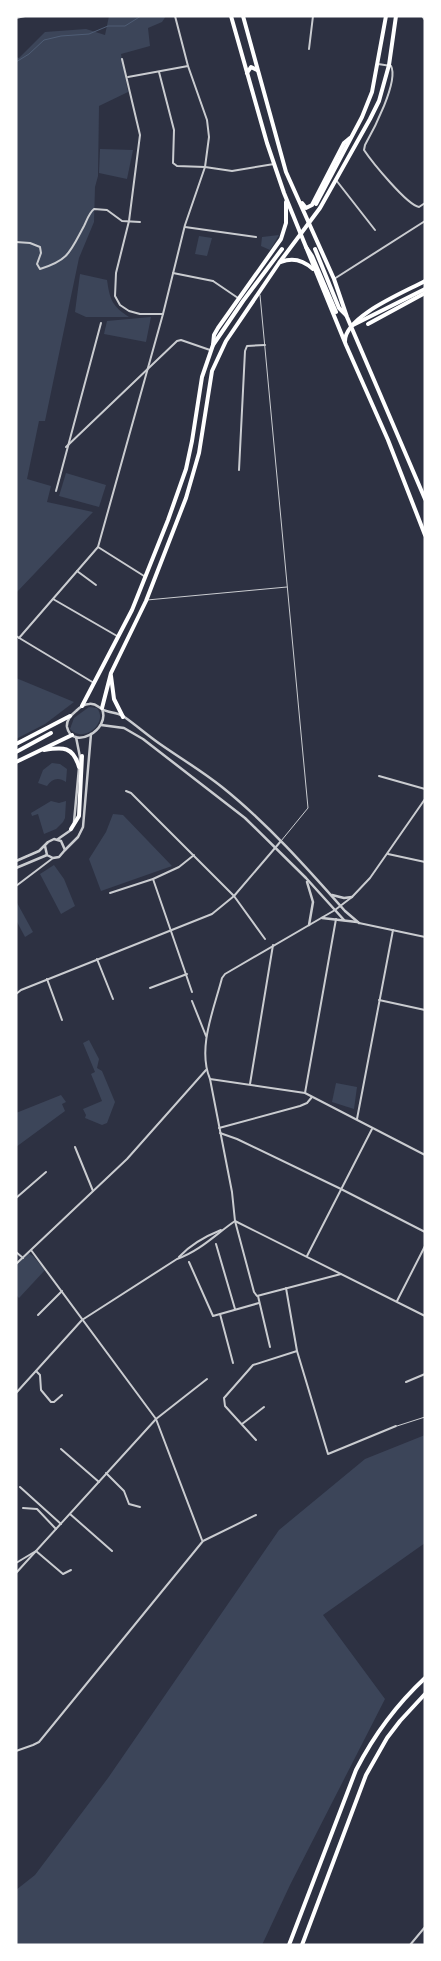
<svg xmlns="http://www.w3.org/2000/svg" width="441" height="1961" viewBox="0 0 441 1961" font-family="Figtree,sans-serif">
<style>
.green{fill:#3c4559}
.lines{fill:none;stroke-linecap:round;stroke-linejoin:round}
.stream{stroke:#4f5d75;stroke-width:1}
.service{stroke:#caccd0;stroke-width:1}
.pedestrian{stroke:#caccd0;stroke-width:2}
.minor{stroke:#caccd0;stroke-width:2}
.tertiary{stroke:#caccd0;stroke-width:2.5}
.primary{stroke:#fff;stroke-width:4}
.trunk{stroke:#fff;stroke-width:4}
</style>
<rect width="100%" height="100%" fill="#2d3142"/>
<g class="green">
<path d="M109 16H166L162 22 148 28 150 46 121 54 128 92 99 106 98 176 95 187 94 222 79 258 45 421H39L27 479 51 486 47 502 93 512 16 593V57L19 58 45 32 86 29 105 35Z"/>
<path d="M100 149 133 150 127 179 99 173Z"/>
<path d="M279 235 270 250 261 246 262 237Z"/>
<path d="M199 236 212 238 207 256 195 254Z"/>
<path d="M80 274 107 280C110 300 112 306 129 317H86L75 312Z"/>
<path d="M151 317 146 342 104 334 107 321Z"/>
<path d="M66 473 106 485 99 507 59 496Z"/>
<path d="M16 678 74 702 45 724 16 739Z"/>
<path d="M89 707 97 708C109 723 83 744 70 729L74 718Z"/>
<path d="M52 763 60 764 67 769 66 782C59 777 52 778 47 786L38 783 43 770Z"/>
<path d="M51 801 59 803 66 801 65 818 63 822 56 829 44 834 38 814 32 816 31 813Z"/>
<path d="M113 814 123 815 172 866 101 891 89 859 106 832Z"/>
<path d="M54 865 64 879 75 906 61 914 40 874Z"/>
<path d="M16 901 33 932 25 937 16 920Z"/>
<path d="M89 1040 99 1059 97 1068 102 1071 115 1102 107 1123 102 1125 85 1118 86 1115 83 1109 102 1101 91 1074 95 1072 83 1043Z"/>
<path d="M336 1083 357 1087 354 1109 332 1102Z"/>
<path d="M61 1095 66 1102 62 1104 65 1111 16 1147V1113Z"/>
<path d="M28 1253 33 1256 45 1270 19 1298 16 1295V1264Z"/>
<path d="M425 1435V1543L323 1615 385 1699 290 1885 262 1945H16V1890L35 1875 108 1778 279 1530 365 1459Z"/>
</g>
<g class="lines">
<path class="stream" d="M16 62 29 54 44 40 61 36 89 34 108 26H125L141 16"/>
<g class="service">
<path d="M260 295 308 808 281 841"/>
<path d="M147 600 287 587"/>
<path d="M397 1426 425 1417"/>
</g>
<path class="pedestrian" d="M213 281 238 298"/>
<g class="minor">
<path d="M422 16 425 20"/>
<path d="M16 18 25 16"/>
<path d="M309 49 313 16"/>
<path d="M122 59 140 135 129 221 116 273 115 296 120 305 129 311 140 314H163"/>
<path d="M378 64 391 66C399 81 373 131 365 145L364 150C372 162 407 205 419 207L425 203"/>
<path d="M159 72 174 130 173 163 177 166 205 167 232 171 274 164"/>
<path d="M128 77 188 66"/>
<path d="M336 180 375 230"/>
<path d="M185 227 256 237"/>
<path d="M16 242 30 243 40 247 41 253 37 264 40 269C69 260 70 252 84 226 87 220 89 213 94 209L107 210 122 221 140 222"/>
<path d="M173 273 213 281"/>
<path d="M334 279 425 221"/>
<path d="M66 447 177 341 181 340 210 350"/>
<path d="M239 470 245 351 247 346 265 345"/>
<path d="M56 491 101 323"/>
<path d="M98 547 144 576"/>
<path d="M77 571 96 585"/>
<path d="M53 599 117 636"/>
<path d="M16 636 94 683"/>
<path d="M19 638 98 547 163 314 185 225 205 167 209 137 207 120 188 66 175 16"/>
<path d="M379 776 425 789"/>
<path d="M126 791 131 793 234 896 265 939"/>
<path d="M388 854 425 862"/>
<path d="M153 879 192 992"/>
<path d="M16 886 53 858"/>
<path d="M110 893 153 879 179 867 194 855"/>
<path d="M359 923 425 937"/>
<path d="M97 959 113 999"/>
<path d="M47 979 62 1020"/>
<path d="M150 988 187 974"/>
<path d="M16 994 21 990 212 914 234 896 281 841"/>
<path d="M379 1000 425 1010"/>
<path d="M192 1001 206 1036"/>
<path d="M210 1079 305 1093 425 1155"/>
<path d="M250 1084 273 945"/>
<path d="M305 1093 336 919"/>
<path d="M357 1119 393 930"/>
<path d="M219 1128 300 1106 307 1103 312 1097"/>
<path d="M220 1133 237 1139 341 1189 425 1232"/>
<path d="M75 1147 93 1191"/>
<path d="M16 1198 46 1172"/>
<path d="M235 1221 425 1316"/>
<path d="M216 1244 235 1309"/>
<path d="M31 1250 156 1419 202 1540"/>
<path d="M16 1252 23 1258"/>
<path d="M307 1256 372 1129"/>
<path d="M179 1257C190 1245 206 1236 221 1230"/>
<path d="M189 1262 213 1316 259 1303"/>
<path d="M16 1264 127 1159 206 1070"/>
<path d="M341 1274 257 1296 254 1292 235 1221 232 1192 210 1079C197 1048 214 1009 222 978L225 974 335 910 352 897 370 878 425 799"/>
<path d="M286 1288 297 1351 328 1454 396 1426"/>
<path d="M258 1296 270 1347"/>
<path d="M397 1301 425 1246"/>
<path d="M220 1314 233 1363"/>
<path d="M38 1315 62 1291"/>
<path d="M36 1371 40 1375 41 1390 51 1402H54L62 1395"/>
<path d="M406 1382 425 1374"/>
<path d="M16 1393 82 1320 177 1259C200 1251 216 1234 235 1221"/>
<path d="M242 1424 264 1407"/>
<path d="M256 1440 225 1406 224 1398 253 1365 297 1351"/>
<path d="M61 1449 99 1482"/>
<path d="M106 1473 124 1491 129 1504 140 1507"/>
<path d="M20 1487 61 1524"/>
<path d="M23 1508 37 1509 56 1529"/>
<path d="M70 1514 112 1551"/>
<path d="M16 1563 36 1551 63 1574 71 1570"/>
<path d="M16 1573 156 1419 207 1379"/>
<path d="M16 1751 33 1745 39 1742 203 1541 256 1515"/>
<path d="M410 1945 425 1927"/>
</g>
<g class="tertiary">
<path d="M102 709C111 730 72 751 67 727 66 720 71 715 76 711 79 708 83 704 89 704 95 703 97 706 102 709 108 713 116 712 123 716 136 725 147 735 160 744 180 758 202 771 222 787 267 823 307 868 345 911L359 923"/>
<path d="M101 725 124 728 143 739 245 818 306 878 344 920"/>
<path d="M74 822 80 757 76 737"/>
<path d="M58 839 71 830"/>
<path d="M65 850 78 837 83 827 91 734"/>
<path d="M16 861 39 851 48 842 54 839 61 841 65 850 59 857 53 858 47 855 45 846"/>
<path d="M16 868 47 855"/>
<path d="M307 882 313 902 309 925"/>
<path d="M332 895 344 898 352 897"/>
<path d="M322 918 357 922"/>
</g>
<g class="primary">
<path d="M231 16 267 143 284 193 346 345 388 440 425 535"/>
<path d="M243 16 286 172 334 279 347 317 425 499"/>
<path d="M247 73 251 67 257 70"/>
<path d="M302 203 306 208 312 205 344 143 350 138"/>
<path d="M316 204 362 117 372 92 386 16"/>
<path d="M306 247 312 256 336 312"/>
<path d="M315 249 339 308 346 315"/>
<path d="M281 262C293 257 303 260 313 269"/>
<path d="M368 324 425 293"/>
<path d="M353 325 425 289"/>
<path d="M345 341C345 316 405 292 425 281"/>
<path d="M213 345 214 335 218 328 281 239 286 223V202"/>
<path d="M111 676 114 699 123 717"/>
<path d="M82 706 132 610 168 520 186 469 192 441 202 377 213 345 243 301 282 249"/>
<path d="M102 708 111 673 146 601 186 498 199 453 212 371 226 341 279 263 320 208 370 119 379 101 389 65 396 16"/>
<path d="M71 829 79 816 82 756"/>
<path d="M289 1945 356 1770C374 1735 396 1705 425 1678"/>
<path d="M302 1945 366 1775 387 1738 400 1721 425 1694"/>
</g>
<g class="trunk">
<path d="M16 744 70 716"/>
<path d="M44 750C63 747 73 746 79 767"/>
<path d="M16 752 51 733"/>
<path d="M16 762 72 735"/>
</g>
</g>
<rect width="441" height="1961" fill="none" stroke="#ffffff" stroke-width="35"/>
</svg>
